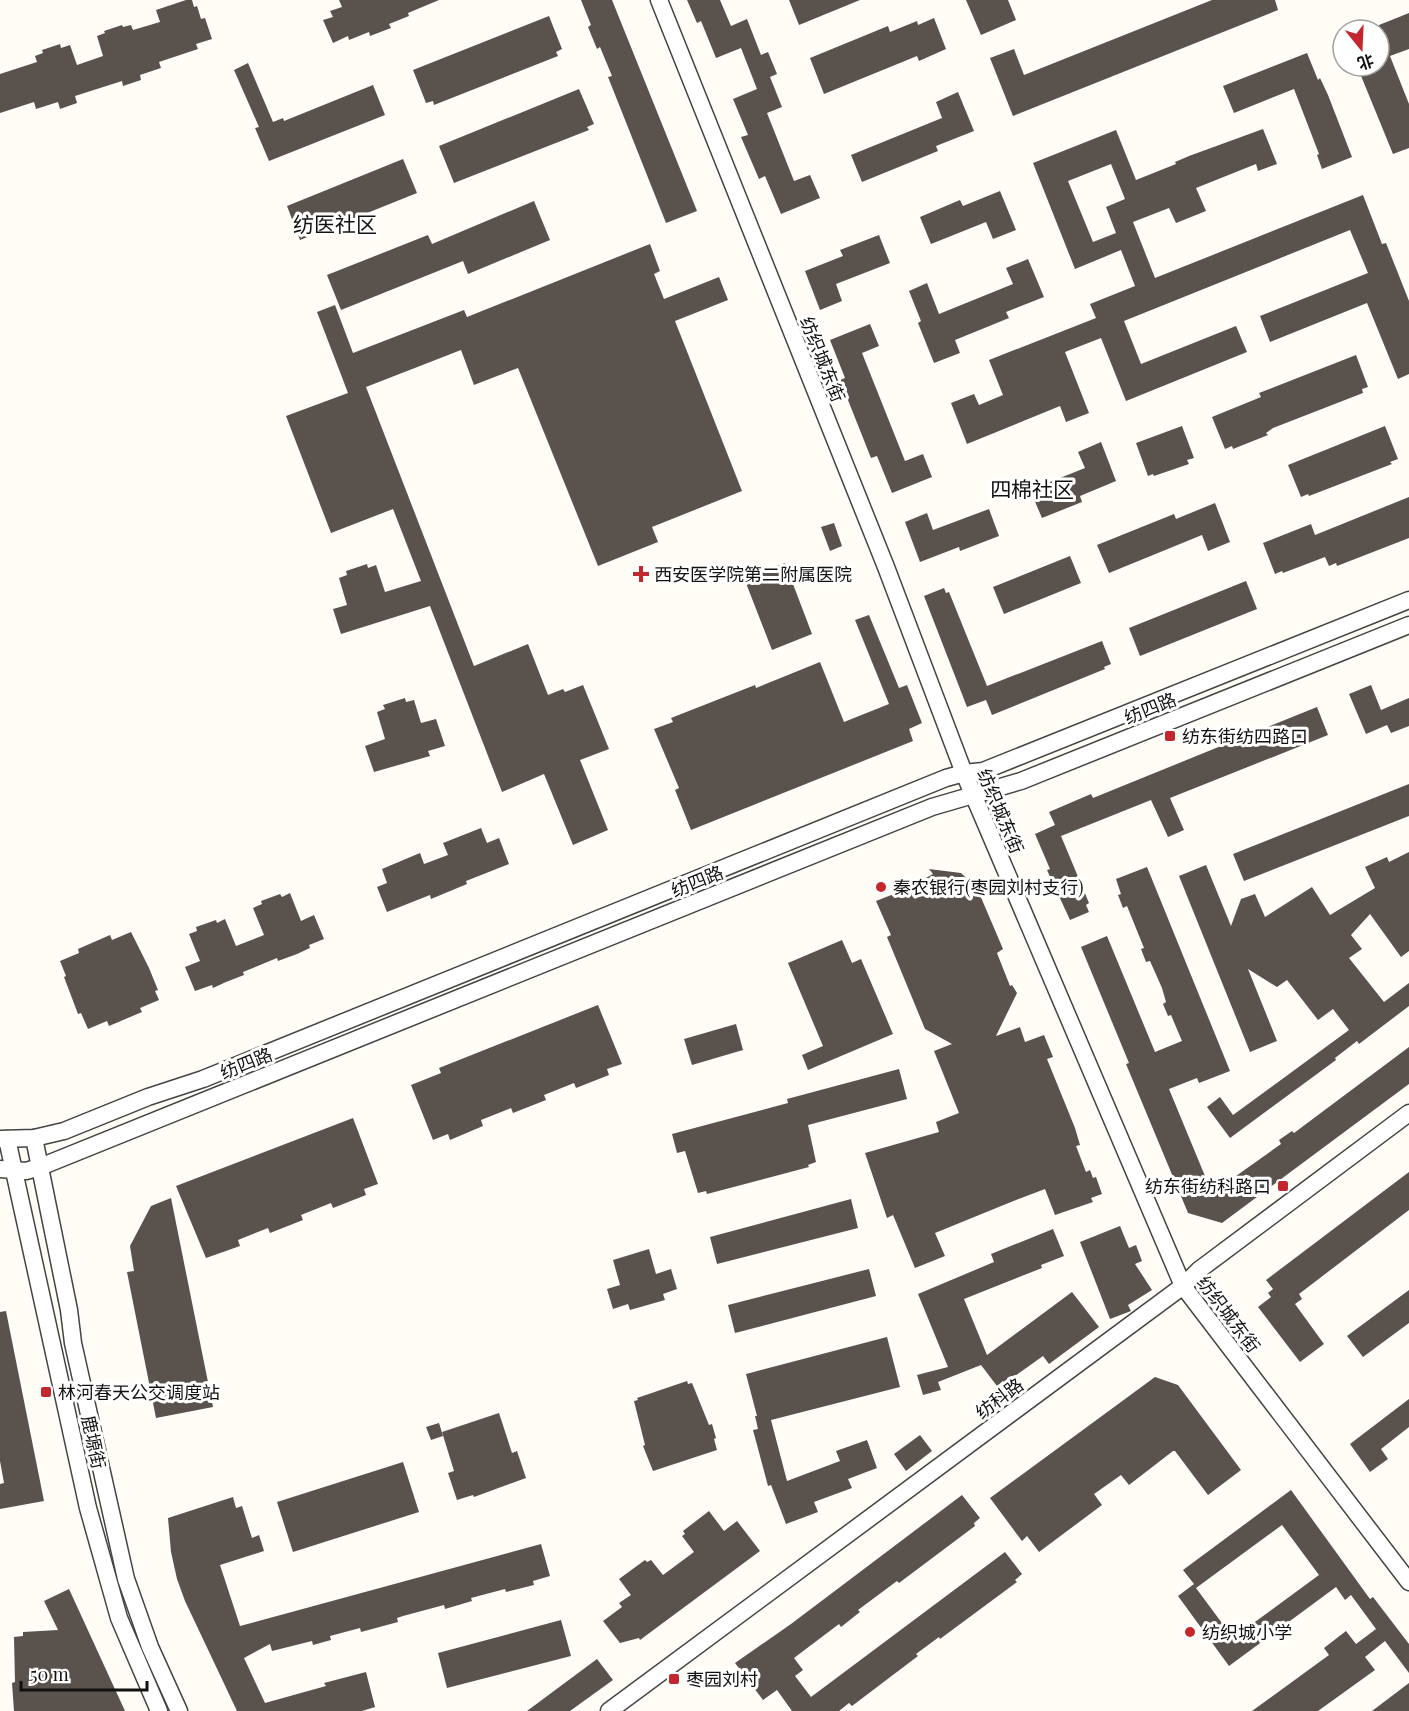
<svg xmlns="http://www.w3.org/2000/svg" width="1409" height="1711" viewBox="0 0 1409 1711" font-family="'Playfair Display','Noto Sans SC',serif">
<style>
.building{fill:#5a524d;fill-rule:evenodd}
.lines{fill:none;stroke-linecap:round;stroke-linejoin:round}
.minor-casing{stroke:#444;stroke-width:19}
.minor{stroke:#fff;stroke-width:16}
.poi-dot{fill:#c4262e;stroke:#fff;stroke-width:2}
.labels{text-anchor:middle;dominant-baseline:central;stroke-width:6;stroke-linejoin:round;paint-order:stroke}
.street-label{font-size:18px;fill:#111;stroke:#fff}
.poi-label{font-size:18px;fill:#111;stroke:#fff;text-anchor:start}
.quarter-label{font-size:21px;fill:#111;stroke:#fff}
</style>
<rect width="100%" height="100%" fill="#fffdf5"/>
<g class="building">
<path d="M186 0H192L194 7 197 6 201 19 205 18 212 39 196 44 198 49 159 62 161 68 140 75 141 80 123 86 122 81 75 96 77 103 60 109 58 102 36 109 34 102 0 113V74L37 62 35 56 43 53 42 50 60 44 61 48 70 45 77 65 103 56 97 36 105 33 104 31 122 25 123 27 131 25 133 30 160 22 156 10Z"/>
<path d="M339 0H439L408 13 409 16 389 24 391 28 370 36 369 32 349 40 348 36 333 43 323 20 333 17 330 11 342 7Z"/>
<path d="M581 0H612L697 211 666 223 608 77 612 76 600 47 597 49 588 27 591 25Z"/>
<path d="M687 0H720L731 26 747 19 761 55 768 52 777 74 770 77 782 107 767 113 794 181 810 175 820 198 781 214 765 176 759 179 741 137 748 135 733 99 757 89 741 48 716 58 701 21 697 23Z"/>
<path d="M789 0H860L799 25Z"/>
<path d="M966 0H1008L1016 20 981 35Z"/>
<path d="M1212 0H1275L1278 10 1013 116 990 58 1014 49 1024 75Z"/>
<path d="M1409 13V49L1390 56 1409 104V148L1393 154 1357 66H1379V25Z"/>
<path d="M549 16 562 49 556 52 558 56 434 105 433 101 426 103 413 70Z"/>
<path d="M934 18 946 49 919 61 917 56 824 94 810 58 888 26 890 32 917 21 918 25Z"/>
<path d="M1307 53 1318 80 1320 78 1328 95 1352 157 1322 169 1317 155 1319 154 1294 89 1234 113 1223 86Z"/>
<path d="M248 63 273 122 283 118 284 121 373 85 385 115 269 161 255 128 259 127 234 70Z"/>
<path d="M579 89 594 124 587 127 589 130 454 183 439 146Z"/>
<path d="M958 92 974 131 936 146 938 151 862 182 851 155 942 118 936 102Z"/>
<path d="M1263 129 1277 164 1258 171 1256 164 1196 188 1206 211 1176 223 1169 208 1133 222 1155 278 1363 195 1382 244 1386 243 1409 301V374L1398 379 1367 303 1270 342 1260 316 1368 273 1350 230 1124 321 1141 364 1236 326 1247 352 1126 401 1101 338 1065 352 1089 413 1066 422 1060 406 967 444 951 403 974 394 979 405 1003 395 989 360 1096 318 1090 304 1135 286 1121 250 1075 269 1033 163 1116 130 1136 180 1176 164 1175 162 1189 156ZM1111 164 1125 199 1106 207 1116 233 1093 242 1068 181Z"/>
<path d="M403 159 417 193 300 240 287 206Z"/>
<path d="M1000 191 1016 230 993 239 986 222 931 244 920 217 960 200 963 206Z"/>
<path d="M534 201 550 240 468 274 463 261 341 310 327 275 428 235 432 244Z"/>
<path d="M879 235 890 263 836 284 842 301 820 310 805 271 843 256 840 250Z"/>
<path d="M650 244 660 271 654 274 664 299 719 277 728 300 675 321 742 491 652 527 658 542 598 566 518 368 474 385 461 350 366 387 474 666 528 644 548 695 563 689 565 692 583 685 609 749 580 760 608 830 573 845 544 774 502 792 430 606 341 634 333 609 347 605 339 578 347 575 346 571 367 564 368 568 376 565 385 592 421 581 393 509 331 533 286 416 348 393 317 312 335 305 353 353 464 310 467 317Z"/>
<path d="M1028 259 1044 297 1006 312 1009 318 955 340 960 353 934 363 918 323 921 321 909 291 927 283 939 314 1013 284 1006 268Z"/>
<path d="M870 324 879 346 862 353 905 461 923 454 932 477 892 493 877 456 871 458 840 380 845 378 830 340Z"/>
<path d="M1356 355 1368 387 1362 389 1363 393 1273 428 1266 433 1268 435 1233 449 1232 446 1225 449 1212 417 1261 397 1259 393Z"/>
<path d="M1182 426 1194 458 1187 460 1189 464 1154 476 1153 474 1148 476 1136 443Z"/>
<path d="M1385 426 1398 459 1390 462 1392 464 1309 496 1308 494 1301 497 1288 465Z"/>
<path d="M1101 442 1116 481 1080 496 1082 502 1042 518 1030 490 1085 468 1078 452Z"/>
<path d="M1409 497V538L1337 566 1336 563 1329 566 1325 557 1283 573 1282 571 1275 574 1263 543 1311 524 1315 535Z"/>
<path d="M1215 503 1230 542 1208 551 1202 535 1109 573 1097 545 1174 514 1176 519Z"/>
<path d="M989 509 999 536 960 551 959 547 920 562 905 522 927 513 933 530Z"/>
<path d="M834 523 842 546 830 551 821 527Z"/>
<path d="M1070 556 1081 583 1004 614 993 587Z"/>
<path d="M785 563 812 634 772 650 744 578Z"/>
<path d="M1246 581 1257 609 1140 656 1129 628Z"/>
<path d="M944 588 946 593 949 592 987 686 1102 641 1111 664 1104 667 1105 669 992 715 986 700 967 707 924 596Z"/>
<path d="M869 615 899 688 907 685 922 723 909 729 913 741 691 830 675 790 679 788 654 729 673 722 671 718 755 685 756 688 820 662 844 722 889 704 855 620Z"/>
<path d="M1371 685 1381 710 1409 698V726L1391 733 1387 725 1366 734 1349 694Z"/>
<path d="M405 698 406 702 414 700 421 723 436 719 445 746 428 751 430 756 374 772 365 746 385 739 377 712 385 709 383 705Z"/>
<path d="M1317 707 1328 735 1170 798 1184 830 1168 837 1151 800 1061 836 1089 903 1086 905 1089 912 1070 920 1047 870 1050 869 1035 834 1055 825 1049 812 1091 794 1093 798Z"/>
<path d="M1409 784V816L1244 881 1233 854Z"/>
<path d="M481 828 487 843 499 838 509 864 466 881 467 884 431 899 430 895 387 912 377 887 387 883 382 869 420 853 424 864 448 855 443 843Z"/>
<path d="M1409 852V951L1401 957 1370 914 1351 935 1362 949 1349 958 1384 1002 1409 983V1006L1359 1044 1357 1041 1335 1058 1336 1060 1230 1138 1207 1107 1220 1097 1233 1115 1349 1030 1333 1009 1318 1020 1287 980 1277 987 1248 969 1277 1041 1250 1052 1179 876 1206 865 1231 926 1241 899 1255 894 1265 917 1312 887 1330 915 1375 888 1365 867 1387 857 1389 862Z"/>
<path d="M1147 867 1230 1071 1199 1083 1197 1078 1169 1089 1212 1193 1281 1144 1279 1140 1292 1131 1294 1133 1409 1047V1084L1222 1223 1188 1213 1126 1064 1129 1063 1081 947 1107 936 1155 1052 1182 1041 1171 1015 1168 1016 1163 1004 1166 1002 1162 988 1150 961 1146 962 1141 949 1144 948 1127 906 1123 908 1118 895 1121 894 1116 879Z"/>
<path d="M929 869 961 873 977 888 1003 949 997 953 1010 986 1012 985 1017 993 996 1036 1020 1027 1025 1042 1044 1035 1053 1057 1047 1059 1075 1128 1080 1145 1076 1146 1086 1172 1090 1170 1093 1178 1096 1177 1102 1194 1091 1198 1093 1202 1055 1215 1045 1189 1011 1202 935 1233 945 1256 915 1268 893 1215 887 1218 865 1153 939 1132 936 1122 959 1113 934 1051 952 1044 925 1029 887 937 891 935 876 901 927 881 926 878 933 874Z"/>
<path d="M290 893 301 921 314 915 324 939 309 945 310 948 297 954 278 961 277 958 243 972 244 975 226 982 213 988 212 985 195 991 185 967 200 961 189 934 197 931 196 927 216 920 217 923 225 919 236 946 264 935 253 908 262 904 261 901 280 894 282 897Z"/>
<path d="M131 932 149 968 158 990 155 991 159 1000 140 1008 142 1012 109 1026 107 1021 88 1029 81 1013 78 1014 64 977 66 976 60 961 79 953 78 949 110 935 112 940Z"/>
<path d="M842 940 852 963 861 959 893 1034 808 1070 802 1055 823 1046 788 963Z"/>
<path d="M598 1005 622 1064 607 1069 609 1075 576 1088 574 1083 544 1095 546 1100 513 1113 511 1108 481 1120 483 1126 450 1140 448 1134 433 1140 411 1085 441 1073 439 1068Z"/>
<path d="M736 1024 743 1050 692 1065 684 1039Z"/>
<path d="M899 1069 907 1099 808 1125 816 1162 808 1165 809 1167 707 1194 706 1191 698 1193 685 1151 677 1153 672 1134 788 1103 787 1099Z"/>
<path d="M353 1118 378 1184 364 1189 366 1195 333 1208 331 1203 301 1215 303 1220 270 1233 268 1228 238 1240 240 1246 206 1258 176 1186Z"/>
<path d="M1409 1172V1210L1299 1294 1302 1299 1295 1304 1324 1344 1300 1362 1258 1307 1271 1297 1268 1293 1273 1289 1266 1280Z"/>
<path d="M171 1198 213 1407 156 1418 127 1272 134 1271 130 1246 151 1206Z"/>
<path d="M851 1199 858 1228 717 1264 710 1237Z"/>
<path d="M1120 1226 1129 1248 1136 1245 1142 1261 1135 1264 1152 1290 1128 1305 1131 1311 1110 1319 1080 1242Z"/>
<path d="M1053 1229 1064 1256 1041 1265 1042 1268 964 1299 987 1355 1072 1292 1099 1327 1049 1364 1043 1356 1005 1383 1003 1381 997 1386 981 1365 938 1382 941 1390 923 1395 917 1375 948 1367 918 1294 994 1262 991 1254Z"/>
<path d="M649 1249 656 1274 671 1269 677 1289 663 1294 665 1300 630 1310 628 1304 613 1309 607 1289 620 1285 613 1260Z"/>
<path d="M869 1269 876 1296 735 1333 728 1305Z"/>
<path d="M1409 1290V1323L1363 1357 1347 1336Z"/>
<path d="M6 1311 44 1501 0 1509V1484L4 1483 0 1461V1312Z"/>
<path d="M887 1337 900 1387 771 1420 787 1481 840 1461 836 1451 867 1440 877 1468 848 1479 852 1488 814 1502 818 1512 786 1524 771 1485 768 1486 753 1430 758 1429 755 1416H757L746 1374Z"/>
<path d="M1155 1377 1178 1385 1241 1470 1208 1495 1175 1451H1173L1129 1485 1121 1475 1094 1494 1102 1505 1039 1552 1027 1536 1022 1541 990 1498Z"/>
<path d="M687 1381 688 1384 692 1383 709 1425 712 1424 716 1438 714 1439 717 1450 653 1471 643 1446 645 1445 634 1401 638 1400 637 1398Z"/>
<path d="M1409 1399V1427L1381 1449 1388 1459 1370 1472 1350 1444Z"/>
<path d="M499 1413 512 1453 517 1451 526 1478 474 1497 473 1495 457 1500 448 1473 454 1471 442 1432Z"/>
<path d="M439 1423 443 1436 431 1440 426 1427Z"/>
<path d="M920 1435 932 1451 906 1471 894 1454Z"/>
<path d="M403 1462 419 1512 293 1552 277 1502Z"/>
<path d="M1291 1490 1370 1599 1373 1597 1409 1644V1673L1385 1641 1365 1657 1375 1670 1318 1711H1252L1329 1655 1324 1648 1346 1631 1356 1644 1376 1629 1351 1595 1345 1600 1336 1587 1229 1666 1178 1596 1194 1584 1183 1570ZM1282 1525 1319 1575 1233 1638 1196 1588Z"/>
<path d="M962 1495 980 1518 974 1523 975 1526 899 1583 897 1581 858 1610 860 1612 841 1627 839 1624 794 1658 803 1670 795 1676 811 1697 1005 1552 1022 1574 1015 1580 1017 1582 940 1639 939 1637 916 1654 918 1656 852 1706 849 1703 839 1711H792L777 1690 763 1700 735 1663 791 1624Z"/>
<path d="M233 1497 236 1508 242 1506 252 1538 259 1535 264 1551 220 1565 240 1626 541 1544 550 1576 533 1581 534 1585 506 1592 505 1589 471 1598 472 1601 445 1609 444 1605 403 1616 397 1618 398 1622 361 1632 360 1628 330 1636 331 1640 313 1645 312 1641 272 1651 270 1644 244 1658 265 1703 326 1686 324 1683 366 1672 375 1707 362 1711H237L185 1601 177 1579 171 1552 168 1518Z"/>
<path d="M709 1511 724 1531 737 1521 760 1551 640 1640 639 1638 620 1643 603 1621 622 1607 619 1603 631 1595 619 1579 645 1560 647 1562 651 1560 663 1575 694 1552 682 1536 685 1534 683 1531Z"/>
<path d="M69 1589 125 1711H14L12 1683 15 1682 14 1637 23 1636V1632L58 1630 44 1601Z"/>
<path d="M561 1620 571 1656 447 1688 438 1653Z"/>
<path d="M597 1659 613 1680 570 1711H527Z"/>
<path d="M1409 1683V1711H1372Z"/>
</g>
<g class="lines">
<defs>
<g id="minor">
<path d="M659 0 886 567 964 773 1183 1286 1409 1582"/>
<path d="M34 1138 69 1310 73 1343 126 1579 150 1647 179 1711"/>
<path d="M0 1139 34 1138 64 1131 148 1097 203 1079 946 778 964 773 983 771 1409 600"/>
<path d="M7 1139 88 1508 119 1618 159 1711"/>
<path d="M0 1169 26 1171 40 1167 932 807 1021 781 1409 625"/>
<path d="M609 1711 1183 1286 1199 1270 1409 1113"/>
</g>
</defs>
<use href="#minor" class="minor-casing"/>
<use href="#minor" class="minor"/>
</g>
<g class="poi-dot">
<path d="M638 565h6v6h6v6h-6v6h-6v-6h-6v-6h6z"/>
<rect x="1164" y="730" width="12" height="12" rx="3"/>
<circle cx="881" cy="887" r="6"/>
<rect x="1277" y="1180" width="12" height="12" rx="3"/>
<rect x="40" y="1386" width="12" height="12" rx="3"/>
<circle cx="1190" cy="1632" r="6"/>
<rect x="668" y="1673" width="12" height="12" rx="3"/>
</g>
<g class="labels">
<g class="street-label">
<text transform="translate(823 359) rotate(68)">纺织城东街</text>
<text transform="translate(1150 708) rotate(-22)">纺四路</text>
<text transform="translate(1001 811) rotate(67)">纺织城东街</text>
<text transform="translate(697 881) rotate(-22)">纺四路</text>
<text transform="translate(246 1063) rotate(-22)">纺四路</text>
<text transform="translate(1229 1314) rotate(53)">纺织城东街</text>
<text transform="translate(999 1398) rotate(-37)">纺科路</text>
<text transform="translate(94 1442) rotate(78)">鹿塬街</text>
</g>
<g class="poi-label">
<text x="654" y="574">西安医学院第二附属医院</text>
<text x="1182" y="736">纺东街纺四路口</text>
<text x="893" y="887">秦农银行(枣园刘村支行)</text>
<text x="1271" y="1186" text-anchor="end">纺东街纺科路口</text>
<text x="58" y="1392">林河春天公交调度站</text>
<text x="1202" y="1632">纺织城小学</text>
<text x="686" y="1679">枣园刘村</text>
</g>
<g class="quarter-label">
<text x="335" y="223">纺医社区</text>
<text x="1032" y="488">四棉社区</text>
</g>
</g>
<g transform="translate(1361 48) rotate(162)"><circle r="28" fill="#ffffff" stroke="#a0a0a0" stroke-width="1.5"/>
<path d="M0-4.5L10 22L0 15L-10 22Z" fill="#c4262e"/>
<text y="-9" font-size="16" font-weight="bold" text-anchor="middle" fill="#111111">北</text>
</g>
<path d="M21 1681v9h126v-9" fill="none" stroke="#111111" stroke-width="3"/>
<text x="30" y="1681" font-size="18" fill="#111111" stroke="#ffffff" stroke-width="4.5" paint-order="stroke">50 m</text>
</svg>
